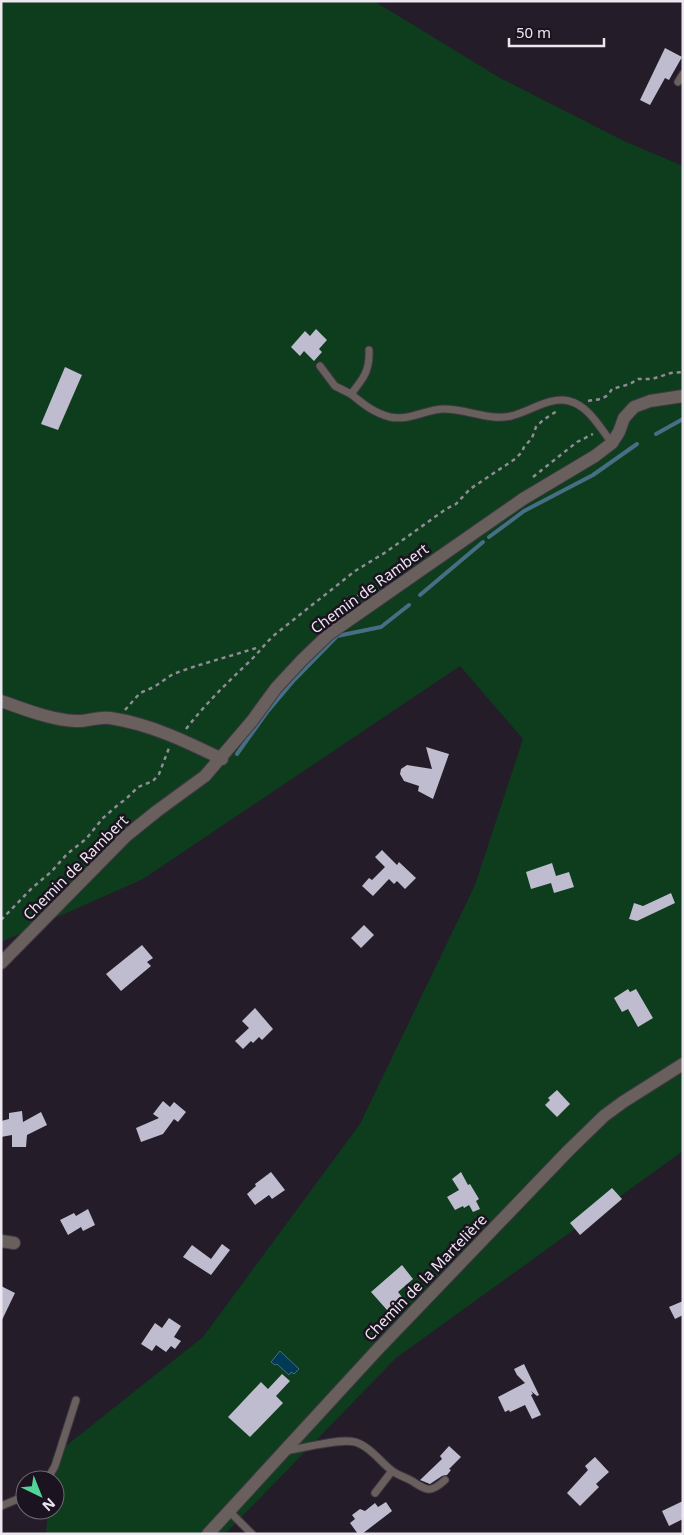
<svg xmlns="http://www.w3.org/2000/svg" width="684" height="1535" viewBox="0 0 684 1535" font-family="'Noto Sans',sans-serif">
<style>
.green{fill:#0d3d1d}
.water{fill:#003a57;stroke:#476e85}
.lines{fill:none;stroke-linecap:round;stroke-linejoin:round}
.stream{stroke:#476e85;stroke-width:4}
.building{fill:#bfbcd0}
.service-casing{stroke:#403845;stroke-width:9}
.minor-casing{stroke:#403845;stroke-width:14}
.path{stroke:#928b96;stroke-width:2.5;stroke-dasharray:4 4;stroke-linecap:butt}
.service{stroke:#69605e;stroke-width:7}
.minor{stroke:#69605e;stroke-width:12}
.labels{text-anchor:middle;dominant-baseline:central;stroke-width:5;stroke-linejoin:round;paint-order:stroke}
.street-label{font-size:15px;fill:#ede7f0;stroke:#1b131f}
</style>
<rect width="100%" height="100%" fill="#241c29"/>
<path class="green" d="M1 1H374L500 78 624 141 683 166V1151L396 1358 225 1534H46L48 1510H55V1480H51L52 1457 203 1337 360 1124 475 885 523 739 460 666 143 879 1 942Z"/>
<path class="water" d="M280 1351 299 1369 294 1374 291 1372 289 1375 277 1364 275 1365 271 1362Z"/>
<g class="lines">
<g class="stream">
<path d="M656 434 683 419"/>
<path d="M489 537 524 511 593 475 637 444"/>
<path d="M420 595 483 542"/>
<path d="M237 754 267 712 294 680 337 636 381 627 409 605"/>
</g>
</g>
<g class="building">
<path d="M665 48 682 57 669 80 665 78 650 105 640 100Z"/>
<path d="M316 329 327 340 319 349 322 352 314 361 304 351 300 356 291 347 305 331 310 336Z"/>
<path d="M65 367 82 375 58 430 41 424Z"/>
<path d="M426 747 449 754 433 799 418 791 419 786 404 781 400 774 401 769 407 765 432 769Z"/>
<path d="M382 850 397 865 399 862 416 878 405 889 397 881 394 884 389 879 373 896 362 886 369 878 372 880 385 867 375 857Z"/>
<path d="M552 863 556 876 569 872 574 887 554 893 551 883 531 889 526 872Z"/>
<path d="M671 893 675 903 637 921 629 919 634 903 643 906Z"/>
<path d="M364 925 374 935 361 948 351 938Z"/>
<path d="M142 945 153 958 147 962 151 966 121 991 106 974Z"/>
<path d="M628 989 630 992 636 989 653 1018 638 1027 628 1009 622 1012 614 998Z"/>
<path d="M255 1008 273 1029 262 1040 259 1037 253 1043 251 1041 243 1049 235 1041 249 1028 242 1021Z"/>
<path d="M557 1090 570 1104 557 1117 545 1105 550 1100 548 1098Z"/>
<path d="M163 1101 170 1107 174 1102 186 1112 178 1122 174 1119 163 1134 141 1142 136 1128 159 1118 153 1114Z"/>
<path d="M22 1111 23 1122 41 1112 47 1125 27 1135 26 1147H12V1135L1 1137V1121L9 1119V1113Z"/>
<path d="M271 1172 285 1190 272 1199 269 1195 255 1205 247 1194 256 1186 255 1184Z"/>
<path d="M461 1172 468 1185 470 1184 479 1199 476 1201 480 1209 473 1212 469 1205 464 1208 463 1206 455 1210 447 1197 459 1190 452 1179Z"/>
<path d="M612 1188 622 1199 580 1235 570 1223Z"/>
<path d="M88 1209 95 1225 83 1231 81 1227 68 1235 60 1220 74 1213 76 1216Z"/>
<path d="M222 1244 230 1250 211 1275 183 1257 192 1245 211 1259Z"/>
<path d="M402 1265 413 1279 398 1292 402 1297 387 1310 371 1292Z"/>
<path d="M1 1286 15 1293 1 1322Z"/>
<path d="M683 1301V1315L675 1319 669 1307Z"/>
<path d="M169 1318 181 1326 174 1337 181 1341 175 1349 171 1346 166 1352 156 1345 152 1351 141 1344 155 1323 162 1328Z"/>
<path d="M524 1364 539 1395 537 1396 531 1391 533 1394 531 1395 541 1415 532 1419 525 1405 510 1412 509 1410 505 1412 498 1397 525 1383 517 1375 514 1369Z"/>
<path d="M282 1374 290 1381 276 1396 283 1403 250 1437 228 1417 261 1382 268 1389Z"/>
<path d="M449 1446 461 1457 449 1469 451 1470 447 1475 442 1476 430 1484 420 1480 442 1459 440 1456Z"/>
<path d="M595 1457 609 1472 596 1484 599 1487 580 1506 567 1493 588 1470 585 1466Z"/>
<path d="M683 1501V1519L669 1526 662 1511Z"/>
<path d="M386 1502 392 1511 362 1534H358L350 1523 355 1519 352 1515 360 1509 365 1511 375 1503 378 1507Z"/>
</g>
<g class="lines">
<defs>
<g id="service">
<path d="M678 82 683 74"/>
<path d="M369 350C370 371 363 379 351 394 363 404 374 413 390 417 408 421 425 410 442 409 465 408 488 421 511 416 529 412 550 396 569 401 589 406 600 428 612 443"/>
<path d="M320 366 335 386 351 394"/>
<path d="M286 1451C303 1448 340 1438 355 1442 369 1446 380 1461 391 1470 397 1475 405 1477 412 1481 426 1490 430 1494 445 1480"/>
<path d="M47 1480 55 1466 76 1400"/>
<path d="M375 1493 392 1471"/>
<path d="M1 1506 25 1496"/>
<path d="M229 1511 252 1534"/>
</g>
<g id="minor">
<path d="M1 701C24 709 51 720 75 721 87 722 98 716 110 718 150 724 185 741 222 759"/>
<path d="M1 963 126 836 157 811 205 776 252 721 276 688 302 660 329 634 523 499 595 456 612 443 619 432 624 418 634 407 650 401 683 396"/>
<path d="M1 1241 14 1243"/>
<path d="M208 1534 378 1349 568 1151 604 1116 623 1102 683 1064"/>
</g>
</defs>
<use href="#service" class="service-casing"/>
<use href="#minor" class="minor-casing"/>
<g class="path">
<path d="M588 401C599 399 606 400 612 389L630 384 638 379H652L671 373 683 372"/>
<path d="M533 477 577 442 593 434"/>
<path d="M345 606 368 588 379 583"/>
<path d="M125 710 140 693 154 687 173 674 196 666 260 647"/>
<path d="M186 729C206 703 228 682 251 660 259 652 265 644 273 636L355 571 386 552 446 509 456 504 470 489 515 459 522 452 524 447 532 438 536 427 543 420 557 411"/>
<path d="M1 920 32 888 51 872 67 854 86 839 103 818 119 804 126 799 138 787 153 781 159 774 169 748"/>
</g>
<use href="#service" class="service"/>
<use href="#minor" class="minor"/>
</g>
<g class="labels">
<g class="street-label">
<text transform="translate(369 588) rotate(-36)">Chemin de Rambert</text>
<text transform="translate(75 867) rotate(-45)">Chemin de Rambert</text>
<text transform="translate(425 1277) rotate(-46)">Chemin de la Martelière</text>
</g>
</g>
<rect width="684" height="1535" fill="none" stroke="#ede7f0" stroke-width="5"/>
<g transform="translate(40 1495) rotate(137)"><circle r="24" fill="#1b131f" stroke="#6f6873"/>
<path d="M0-4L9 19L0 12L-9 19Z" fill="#52d397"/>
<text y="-8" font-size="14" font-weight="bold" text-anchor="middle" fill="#ede7f0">N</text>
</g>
<path d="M509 38v8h95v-8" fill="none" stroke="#ede7f0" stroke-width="2.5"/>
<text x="516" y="38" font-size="15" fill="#ede7f0" stroke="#1b131f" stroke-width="4" paint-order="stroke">50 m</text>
</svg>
